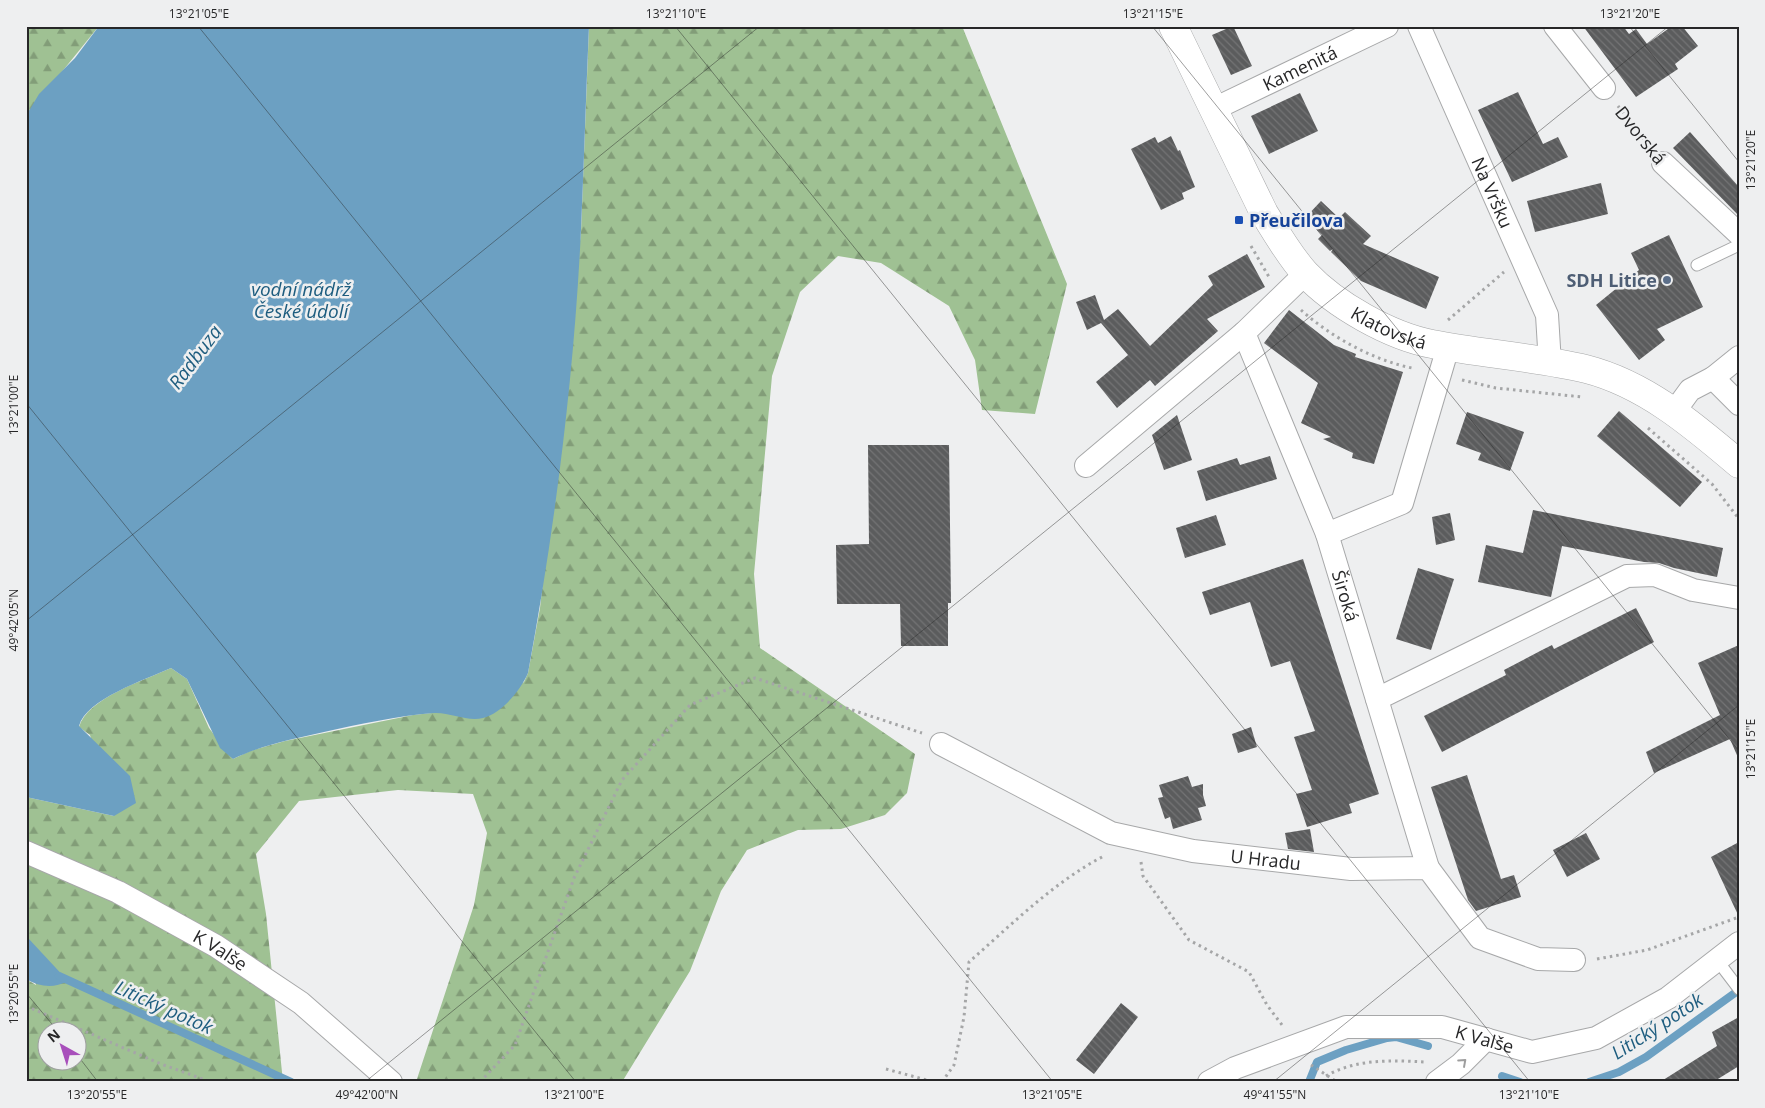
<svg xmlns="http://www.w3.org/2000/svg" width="1765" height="1108" viewBox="0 0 1765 1108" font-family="'Open Sans',sans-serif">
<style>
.forest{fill:url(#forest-firs);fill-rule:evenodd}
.water{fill:#6ca0c2}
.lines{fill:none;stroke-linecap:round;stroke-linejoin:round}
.stream{stroke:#6ca0c2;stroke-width:8}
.building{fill:url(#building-back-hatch)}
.service-casing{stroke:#a7a8a9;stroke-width:13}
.minor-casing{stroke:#a7a8a9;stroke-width:24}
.secondary-casing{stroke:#a7a8a9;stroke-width:29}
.path{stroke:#a5a6a7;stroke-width:3;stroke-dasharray:2.5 4;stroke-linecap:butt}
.service{stroke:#fff;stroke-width:11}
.minor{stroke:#fff;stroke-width:22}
.secondary{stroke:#fff;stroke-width:28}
.oneway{stroke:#9e9e9e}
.ticks{fill:none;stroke:#272728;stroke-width:1;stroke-opacity:0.45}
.transit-dot{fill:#1a4fb4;stroke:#eeeff0;stroke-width:2}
.service-dot{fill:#5c6f8a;stroke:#eeeff0;stroke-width:2}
.labels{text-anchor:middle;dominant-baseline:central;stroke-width:5;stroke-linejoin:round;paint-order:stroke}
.street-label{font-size:18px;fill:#272728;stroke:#eeeff0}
.transit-label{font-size:18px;font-weight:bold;fill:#164399;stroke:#eeeff0;text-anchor:start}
.service-label{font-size:18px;font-weight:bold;fill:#4e5e75;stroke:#eeeff0;text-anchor:end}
.water-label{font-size:19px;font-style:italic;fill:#1e5d7f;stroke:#eeeff0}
.neatline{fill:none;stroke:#272728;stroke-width:2}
.ticks-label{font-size:12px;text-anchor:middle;fill:#272728}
</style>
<defs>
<pattern id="forest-firs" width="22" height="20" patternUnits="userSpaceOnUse" patternTransform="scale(1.25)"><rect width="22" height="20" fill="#9fc193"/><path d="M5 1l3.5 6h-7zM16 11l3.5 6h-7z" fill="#829d78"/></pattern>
<pattern id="building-back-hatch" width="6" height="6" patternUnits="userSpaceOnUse" patternTransform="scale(1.25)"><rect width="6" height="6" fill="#5b5c5d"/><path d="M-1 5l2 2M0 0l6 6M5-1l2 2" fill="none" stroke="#747475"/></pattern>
</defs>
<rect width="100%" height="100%" fill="#eeeff0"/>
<g class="forest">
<path d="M26 26H99L26 116Z"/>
<path d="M589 26H962L1067 284 1035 414 982 410 975 360 949 306 881 263 838 256 800 292 772 376 754 574 760 648 915 754 907 793 885 815 841 829 798 830 747 850 721 891 690 971 622 1082H416L474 905 487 833 473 794 398 790 299 801 256 854 266 914 283 1082H26V979L36 985 26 937V797L114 816 90 735 79 727C87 698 145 680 171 668L187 679 209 728 233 759 250 751 285 741 413 715 441 712 469 718 524 682 528 673 540 608 581 232ZM48 1030H78V1060H48Z"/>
</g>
<g class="water">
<path d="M99 26H589C586 94 584 162 581 230 574 378 555 527 528 673 521 690 501 714 483 718 467 722 450 712 434 713 397 716 360 724 324 732 293 739 262 745 233 759L220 748 187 679 171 668C145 680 86 699 79 726L130 776 136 803 114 816 26 797V116L39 94 75 58Z"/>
<path d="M26 937 28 938 68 981C53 989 40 987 26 979Z"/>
</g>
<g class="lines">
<g class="stream">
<path d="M59 976 291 1082"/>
<path d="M1502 1076 1520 1082"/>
<path d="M1309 1082 1317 1062 1346 1050 1387 1038 1396 1037 1428 1046"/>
<path d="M1589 1082 1619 1072 1646 1057 1739 990"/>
</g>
</g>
<g class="building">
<path d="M1233 26 1252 66 1231 75 1212 35Z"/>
<path d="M1583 26H1623L1629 34 1636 29 1647 44 1672 26H1682L1698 46 1675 64 1678 69 1636 97Z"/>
<path d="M1518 92 1543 144 1558 137 1568 157 1512 182 1478 110Z"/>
<path d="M1300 93 1318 131 1269 154 1251 116Z"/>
<path d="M1690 132 1739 187V216L1673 148Z"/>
<path d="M1171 136 1178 151 1180 150 1195 187 1182 193 1184 199 1161 210 1131 149 1155 137 1158 143Z"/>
<path d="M1601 183 1608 214 1535 232 1527 201Z"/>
<path d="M1321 201 1339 218 1345 212 1371 236 1363 244 1439 277 1426 309 1361 281 1331 252 1333 249 1330 251 1318 239 1322 235 1305 218Z"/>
<path d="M1669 235 1703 307 1657 329 1665 340 1639 360 1596 305 1639 270 1631 253Z"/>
<path d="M1247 254 1265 287 1207 319 1218 331 1155 386 1150 380 1117 408 1096 382 1128 355 1101 323 1087 330 1076 302 1095 295 1104 320 1118 309 1150 346 1213 285 1208 276Z"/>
<path d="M1289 310 1334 345 1356 354 1355 357 1403 372 1374 464 1352 458 1353 453 1323 439 1331 437 1301 423 1318 383 1264 343Z"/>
<path d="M1619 411 1702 482 1680 507 1597 436Z"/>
<path d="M1467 412 1524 432 1510 471 1478 460 1481 453 1456 444Z"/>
<path d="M1177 415 1192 460 1164 470 1152 435Z"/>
<path d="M868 445H949L951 603H948V646H901L900 604H837L836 545 869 544Z"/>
<path d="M1270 456 1277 479 1206 501 1197 471 1237 458 1240 465Z"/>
<path d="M1533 510 1723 548 1717 577 1674 568 1659 563 1644 562 1562 546 1551 597 1478 582 1486 545 1523 553Z"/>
<path d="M1450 513 1455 540 1436 545 1432 517Z"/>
<path d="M1216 515 1226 545 1185 558 1176 528Z"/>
<path d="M1303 559 1379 794 1349 804 1352 813 1307 827 1296 794 1312 790 1294 737 1315 731 1290 661 1271 667 1250 602 1210 615 1202 592Z"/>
<path d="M1418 568 1454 579 1431 650 1396 639Z"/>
<path d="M1636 608 1654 642 1442 752 1424 716 1506 675 1504 670 1542 650 1552 645 1554 649Z"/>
<path d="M1739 645V760L1730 739 1654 773 1646 752 1720 715 1698 663Z"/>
<path d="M1251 727 1257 747 1238 753 1232 734Z"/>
<path d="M1467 775 1501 879 1514 875 1521 897 1476 911 1468 900 1431 787Z"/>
<path d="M1188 776 1192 787 1203 784V795L1206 806 1198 808 1202 820 1173 829 1170 817 1165 819 1158 798 1163 797 1159 785Z"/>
<path d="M1310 829 1314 852 1288 849 1285 833Z"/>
<path d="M1586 833 1600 859 1567 877 1553 850Z"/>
<path d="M1739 842V917L1711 857Z"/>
<path d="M1121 1003 1138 1017 1094 1074 1076 1060Z"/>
<path d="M1739 1017V1066L1713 1082H1660L1717 1046 1712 1032Z"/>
</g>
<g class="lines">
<defs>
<g id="service">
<path d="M1697 265 1739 245"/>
<path d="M1717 960 1739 989"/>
</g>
<g id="minor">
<path id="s1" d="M1419 26 1547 315 1550 364"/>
<path d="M1555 26 1604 88"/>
<path id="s2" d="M1214 109 1387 26"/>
<path d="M1663 163 1739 234"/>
<path id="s3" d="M1244 333 1327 534 1428 868"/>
<path d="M1713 378 1739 404"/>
<path d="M1674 412 1690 390 1713 378 1739 357"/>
<path d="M1086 466 1244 333 1306 273"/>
<path d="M1327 534 1402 503 1448 347"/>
<path d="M1377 699 1627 576 1655 575 1693 590 1739 598"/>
<path id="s4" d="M941 744 1111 833 1193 851 1351 869 1428 868 1480 938 1538 959 1574 960"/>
<path id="s5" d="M26 852 118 892 216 946 301 1003 391 1082"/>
<path id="s6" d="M1209 1082 1235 1068 1346 1027H1442L1532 1052 1596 1038 1668 998 1739 943"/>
<path d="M1437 1082 1461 1064 1486 1039"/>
</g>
<g id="secondary">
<path id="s7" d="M1173 26 1264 213C1277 234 1289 255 1305 273 1335 305 1390 336 1432 344 1483 354 1536 357 1586 369 1645 384 1693 425 1739 464"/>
</g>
</defs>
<use href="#service" class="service-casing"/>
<use href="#minor" class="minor-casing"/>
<use href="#secondary" class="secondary-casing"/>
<g class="path">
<path d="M1618 106 1648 145"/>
<path d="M1251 246 1269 277"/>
<path d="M1301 310C1331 337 1373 360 1412 368"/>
<path d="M1448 320 1504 272"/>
<path d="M1462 380 1496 388 1582 397"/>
<path d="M1648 428 1712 484 1739 519"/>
<path d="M1141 862 1143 876 1189 940 1249 972 1267 1005 1282 1025"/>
<path d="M1597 959 1647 950 1739 917"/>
<path d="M26 1006 161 1064 211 1082"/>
<path d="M1311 1065 1337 1082"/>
<path d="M886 1069 934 1082"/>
<path d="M1326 1076C1355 1059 1391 1060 1424 1062"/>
<path d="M480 1082 515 1045 574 878 622 780 690 705 755 678 922 733"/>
<path d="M942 1082 954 1065 964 1017 969 962C1010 926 1055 881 1104 856"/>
</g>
<use href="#service" class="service"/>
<use href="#minor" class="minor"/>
<use href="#secondary" class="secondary"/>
</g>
<defs><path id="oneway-chevron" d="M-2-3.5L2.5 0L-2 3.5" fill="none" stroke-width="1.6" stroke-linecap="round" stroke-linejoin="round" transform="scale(1.25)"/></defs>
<use class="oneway" href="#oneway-chevron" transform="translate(1463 1062) rotate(-42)"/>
<path class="ticks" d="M198 26 1053 1082M675 26 1530 1082M1152 26 1739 751M1629 26 1739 162M26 403 576 1082M26 621 760 26M26 993 57 1030M78 1056 98 1082M365 1082 1669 26M1273 1082 1739 705"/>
<rect class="transit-dot" x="1234" y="215" width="10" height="10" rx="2.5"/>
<circle class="service-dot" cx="1667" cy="280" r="5"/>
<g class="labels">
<g class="street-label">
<text stroke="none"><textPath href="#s2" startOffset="95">Kamenitá</textPath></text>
<text transform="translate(1641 135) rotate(51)">Dvorská</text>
<text stroke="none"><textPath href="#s1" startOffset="182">Na Vršku</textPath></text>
<text stroke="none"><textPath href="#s7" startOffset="382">Klatovská</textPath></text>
<text stroke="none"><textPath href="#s3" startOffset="282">Široká</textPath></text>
<text stroke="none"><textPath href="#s4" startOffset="349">U Hradu</textPath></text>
<text stroke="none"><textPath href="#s5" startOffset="218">K Valše</textPath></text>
<text stroke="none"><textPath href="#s6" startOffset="288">K Valše</textPath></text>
</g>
<g class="transit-label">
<text x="1249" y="220">Přeučilova</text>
</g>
<g class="service-label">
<text x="1657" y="280">SDH Litice</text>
</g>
<g class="water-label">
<text x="301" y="289">vodní nádrž<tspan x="301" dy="22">České údolí</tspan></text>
<text transform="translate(195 357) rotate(-53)">Radbuza</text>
<text transform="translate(164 1007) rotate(24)">Litický potok</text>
<text transform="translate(1657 1026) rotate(-33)">Litický potok</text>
</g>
</g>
<rect width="1765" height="1108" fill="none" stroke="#eeeff0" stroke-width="55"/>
<g transform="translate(62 1046) rotate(321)"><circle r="24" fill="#eeeff0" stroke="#9e9fa0"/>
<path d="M0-4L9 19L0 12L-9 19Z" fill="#a84fbb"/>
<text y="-8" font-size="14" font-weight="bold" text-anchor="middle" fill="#272728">N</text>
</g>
<rect x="28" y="28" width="1710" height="1052" class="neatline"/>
<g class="ticks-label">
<text x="199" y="18">13°21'05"E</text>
<text x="676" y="18">13°21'10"E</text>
<text x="1153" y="18">13°21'15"E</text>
<text x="1630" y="18">13°21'20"E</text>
<text transform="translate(1751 160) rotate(-90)" y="4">13°21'20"E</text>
<text transform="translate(14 405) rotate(-90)" y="4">13°21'00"E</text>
<text transform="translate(14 620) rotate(-90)" y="4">49°42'05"N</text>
<text transform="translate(1751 749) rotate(-90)" y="4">13°21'15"E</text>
<text transform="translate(14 994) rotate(-90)" y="4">13°20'55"E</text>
<text x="97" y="1099">13°20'55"E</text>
<text x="367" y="1099">49°42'00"N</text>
<text x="574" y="1099">13°21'00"E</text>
<text x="1052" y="1099">13°21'05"E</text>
<text x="1275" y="1099">49°41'55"N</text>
<text x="1529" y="1099">13°21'10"E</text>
</g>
</svg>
